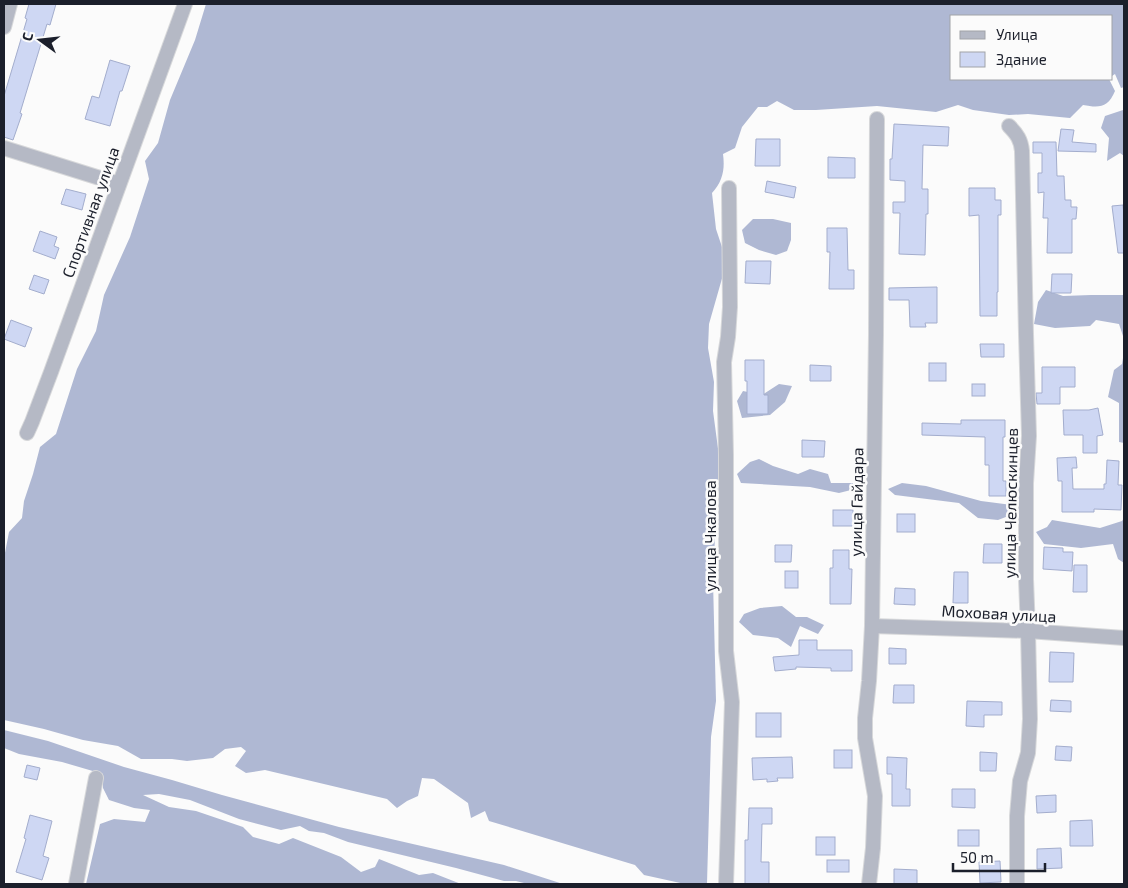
<svg xmlns="http://www.w3.org/2000/svg" width="1128" height="888" viewBox="0 0 1128 888" font-family="'Exo 2',sans-serif">
<style>
.forest{fill:#afb8d3}
.building{fill:#ced7f3;stroke:#a3adcd}
.lines{fill:none;stroke-linecap:round;stroke-linejoin:round}
.minor-casing{stroke:#d7d8da;stroke-width:16}
.minor{stroke:#b5b9c5;stroke-width:14}
.labels{text-anchor:middle;dominant-baseline:central;stroke-width:5;stroke-linejoin:round;paint-order:stroke}
.street-label{font-size:16px;fill:#1b1f2b;stroke:#fbfbfb}
</style>
<rect width="100%" height="100%" fill="#fbfbfb"/>
<g class="forest">
<path d="M206 4H1124V87L1121 88 1115 74 1112 76V16H952V79H1109L1115 91C1108 108 1099 108 1083 105L1070 118 1028 114 1009 115 973 110 958 105 936 112 877 106 816 110H794L777 101 767 107H758L742 127 735 148 723 154C725 169 723 181 712 193L716 229 723 250V275L709 324 708 348 714 382 713 411 721 471 717 493 713 581 716 701 711 737 707 884H685L644 875 635 865 489 821 485 811 471 818 468 803 434 779 422 778 418 796 407 801 397 808 387 799 265 770 246 773 235 766 246 751 241 747 225 749 213 758 187 761 172 759H141L118 746 83 740 44 729 4 720V558L9 532 22 518 24 501 33 474 40 447 56 434 77 369 96 331 104 295 130 237 149 179 145 161 158 143 170 100 195 40Z"/>
<path d="M1123 110 1124 111V156L1120 153 1107 161 1109 138 1101 128 1105 116Z"/>
<path d="M753 219H773L791 223V240L787 251 776 255 759 250 745 243 742 230Z"/>
<path d="M1046 290 1063 296 1091 295H1124V339L1119 324 1096 320 1090 326 1055 328 1034 324 1038 302Z"/>
<path d="M1124 352V443L1119 442V403L1108 397 1114 370 1122 364Z"/>
<path d="M779 384 792 386 785 402 770 415 742 418 737 401 743 391 762 395Z"/>
<path d="M759 459 773 466 798 474 810 469 828 474 831 483H858L855 489 839 493 810 487 741 483 737 474 750 462Z"/>
<path d="M902 483 926 486 981 501 1012 505 1011 515 998 520 978 518 959 503 895 495 888 489Z"/>
<path d="M1124 518V563L1118 559 1113 544 1081 548 1044 544 1036 532 1047 527 1052 520 1100 528 1122 521Z"/>
<path d="M782 606 796 617H807L824 625 818 634 800 626 791 647 778 638 753 635 739 622 744 614 760 608Z"/>
<path d="M4 730 48 741 124 767 172 780 222 795 339 827 504 865 563 884H528L516 881H504L456 868 348 842 324 833 309 831 300 826 281 830 239 819 190 800 159 794 143 795 169 807 196 811 243 827 253 837 279 844 293 838 341 857 361 872 375 867 379 859 419 875 433 873 461 884H86L100 824 114 819 145 822 150 810 134 808 109 800 103 788V774L62 762 19 754 4 748Z"/>
</g>
<g class="building">
<path d="M29 4H56L50 25 47 24 20 113 22 114 13 140 4 137V96L27 19 25 18Z"/>
<path d="M110 60 130 66 122 91H120L110 126 85 119 92 96 99 98Z"/>
<path d="M894 124 949 127 948 146 923 145 922 189H928V214H926L925 255 899 254 900 213H893V202H905V181L890 180V159H892Z"/>
<path d="M1061 129 1074 130 1072 142 1096 144V152L1058 151Z"/>
<path d="M756 139H780V166H755Z"/>
<path d="M1033 142H1056L1057 176H1064L1065 200H1071V207H1077L1076 219H1072V253H1047L1048 218H1043L1044 192 1038 193V173H1042V153H1033Z"/>
<path d="M828 157 855 158V178H828Z"/>
<path d="M767 181 796 187 794 198 765 192Z"/>
<path d="M969 188H995V200H1001V215H998V292H997V316H980L979 215 969 216Z"/>
<path d="M66 189 86 194 82 210 61 204Z"/>
<path d="M1123 205 1124 215V253H1118L1112 206Z"/>
<path d="M827 228H847L848 270H854V289H829L830 252H827Z"/>
<path d="M40 231 57 237 54 246 59 248 55 259 33 251Z"/>
<path d="M746 261H771L770 284 745 283Z"/>
<path d="M1052 274H1072L1071 293H1051Z"/>
<path d="M34 275 49 280 44 294 29 289Z"/>
<path d="M937 287V323H925L926 327H910L909 300H889V288Z"/>
<path d="M11 320 32 328 25 347 4 339Z"/>
<path d="M980 344H1004V357H981Z"/>
<path d="M745 360H764V395H768V414H747V381H745Z"/>
<rect x="929" y="363" width="17" height="18"/>
<path d="M810 365 831 366V381H810Z"/>
<path d="M1042 367H1075V387H1060V404H1037L1036 393H1042Z"/>
<rect x="972" y="384" width="13" height="12"/>
<path d="M1098 408 1103 435 1097 436V453H1083V435H1064L1063 410H1089Z"/>
<path d="M961 420H1005V437H1003V481H1006V496H989V465H985V437L922 435V423L961 424Z"/>
<path d="M802 440 825 441 824 457H802Z"/>
<path d="M1076 457 1077 468H1072L1073 489H1104V484H1106L1107 460 1119 461 1118 485H1122L1121 510 1094 509V512H1062V481H1058L1057 458Z"/>
<rect x="833" y="510" width="20" height="16"/>
<rect x="897" y="514" width="18" height="18"/>
<path d="M984 544H1002V563H983Z"/>
<path d="M775 545H792L791 562H775Z"/>
<path d="M1044 547 1063 548V552H1073L1072 571 1043 569Z"/>
<path d="M833 550H849V569H852L851 604H830V568H833Z"/>
<path d="M1074 565H1087V592H1073Z"/>
<rect x="785" y="571" width="13" height="17"/>
<path d="M954 572H968V603H953Z"/>
<path d="M895 588 915 589V605L894 604Z"/>
<path d="M799 640H817V650H852V671H831V668L796 667V669L775 671 773 657 799 655Z"/>
<path d="M889 648 906 649V664H889Z"/>
<path d="M1050 652 1074 653 1073 682H1049Z"/>
<path d="M894 685H914V703H893Z"/>
<path d="M1051 700 1071 701V712L1050 711Z"/>
<path d="M967 701 1002 702V715H984V727L966 726Z"/>
<rect x="756" y="713" width="25" height="24"/>
<path d="M1056 746 1072 747 1071 761 1055 760Z"/>
<rect x="834" y="750" width="18" height="18"/>
<path d="M980 752 997 753 996 771H980Z"/>
<path d="M792 757 793 778H777L778 781 767 782V779L753 780 752 758Z"/>
<path d="M887 757 907 758 906 789H910V806H892V774H887Z"/>
<path d="M27 765 40 768 37 780 24 777Z"/>
<path d="M952 789H975V808L952 807Z"/>
<path d="M1056 795V812L1037 813 1036 796Z"/>
<path d="M749 808H772V824H762L761 862H769V884H745V840H748Z"/>
<path d="M30 815 52 821 43 856 49 858 42 880 16 872 26 839 24 838Z"/>
<path d="M1092 820 1093 846H1070V821Z"/>
<rect x="958" y="830" width="21" height="16"/>
<rect x="816" y="837" width="19" height="18"/>
<path d="M1061 848 1062 868 1037 869V849Z"/>
<rect x="827" y="860" width="22" height="12"/>
<path d="M1000 861 1001 882 980 883 979 862Z"/>
<path d="M894 869 917 870V884H894Z"/>
</g>
<g class="lines">
<defs>
<g id="minor">
<path d="M4 27 10 4"/>
<path d="M1009 126C1017 134 1021 140 1022 151L1026 334 1029 436 1026 483V579L1028 631 1030 719 1028 753 1020 781 1017 816V884"/>
<path d="M4 148 119 184"/>
<path d="M27 433 32 422 51 372 185 4"/>
<path d="M872 626 1028 631 1124 638"/>
<path d="M76 884 96 778"/>
<path d="M726 884 732 702 726 651V455L724 362 728 337 730 307 729 188"/>
<path d="M869 884 873 848 875 796 865 738V718L869 681 872 626 876 334 877 119"/>
</g>
</defs>
<use href="#minor" class="minor-casing"/>
<use href="#minor" class="minor"/>
</g>
<g class="labels">
<g class="street-label">
<text transform="translate(90 212) rotate(-70)">Спортивная улица</text>
<text transform="translate(856 502) rotate(-89)">улица Гайдара</text>
<text transform="translate(1010 503) rotate(-89)">улица Челюскинцев</text>
<text transform="translate(709 536) rotate(-90)">улица Чкалова</text>
<text transform="translate(999 613) rotate(3)">Моховая улица</text>
</g>
</g>
<rect width="1128" height="888" fill="none" stroke="#1b1f2b" stroke-width="10"/>
<rect x="950" y="15" width="162" height="65" fill="#fbfbfb" stroke="#a1a3a8"/>
<rect x="960" y="31" width="25" height="8" fill="#b5b9c5" stroke="#a1a3a8"/>
<text x="996" y="40" font-size="15" fill="#1b1f2b">Улица</text>
<rect x="960" y="52" width="25" height="15" fill="#ced7f3" stroke="#a1a3a8"/>
<text x="996" y="65" font-size="15" fill="#1b1f2b">Здание</text>
<g transform="translate(40 40) rotate(285)" stroke="#fbfbfb" stroke-width="4" paint-order="stroke">
<path d="M0-4L9 19L0 12L-9 19Z" fill="#1b1f2b"/>
<text y="-8" font-size="14" font-weight="bold" text-anchor="middle" fill="#1b1f2b">С</text>
</g>
<path d="M953 863v8h92v-8" fill="none" stroke="#1b1f2b" stroke-width="2.5"/>
<text x="960" y="863" font-size="15" fill="#1b1f2b" stroke="#fbfbfb" stroke-width="4" paint-order="stroke">50 m</text>
</svg>
